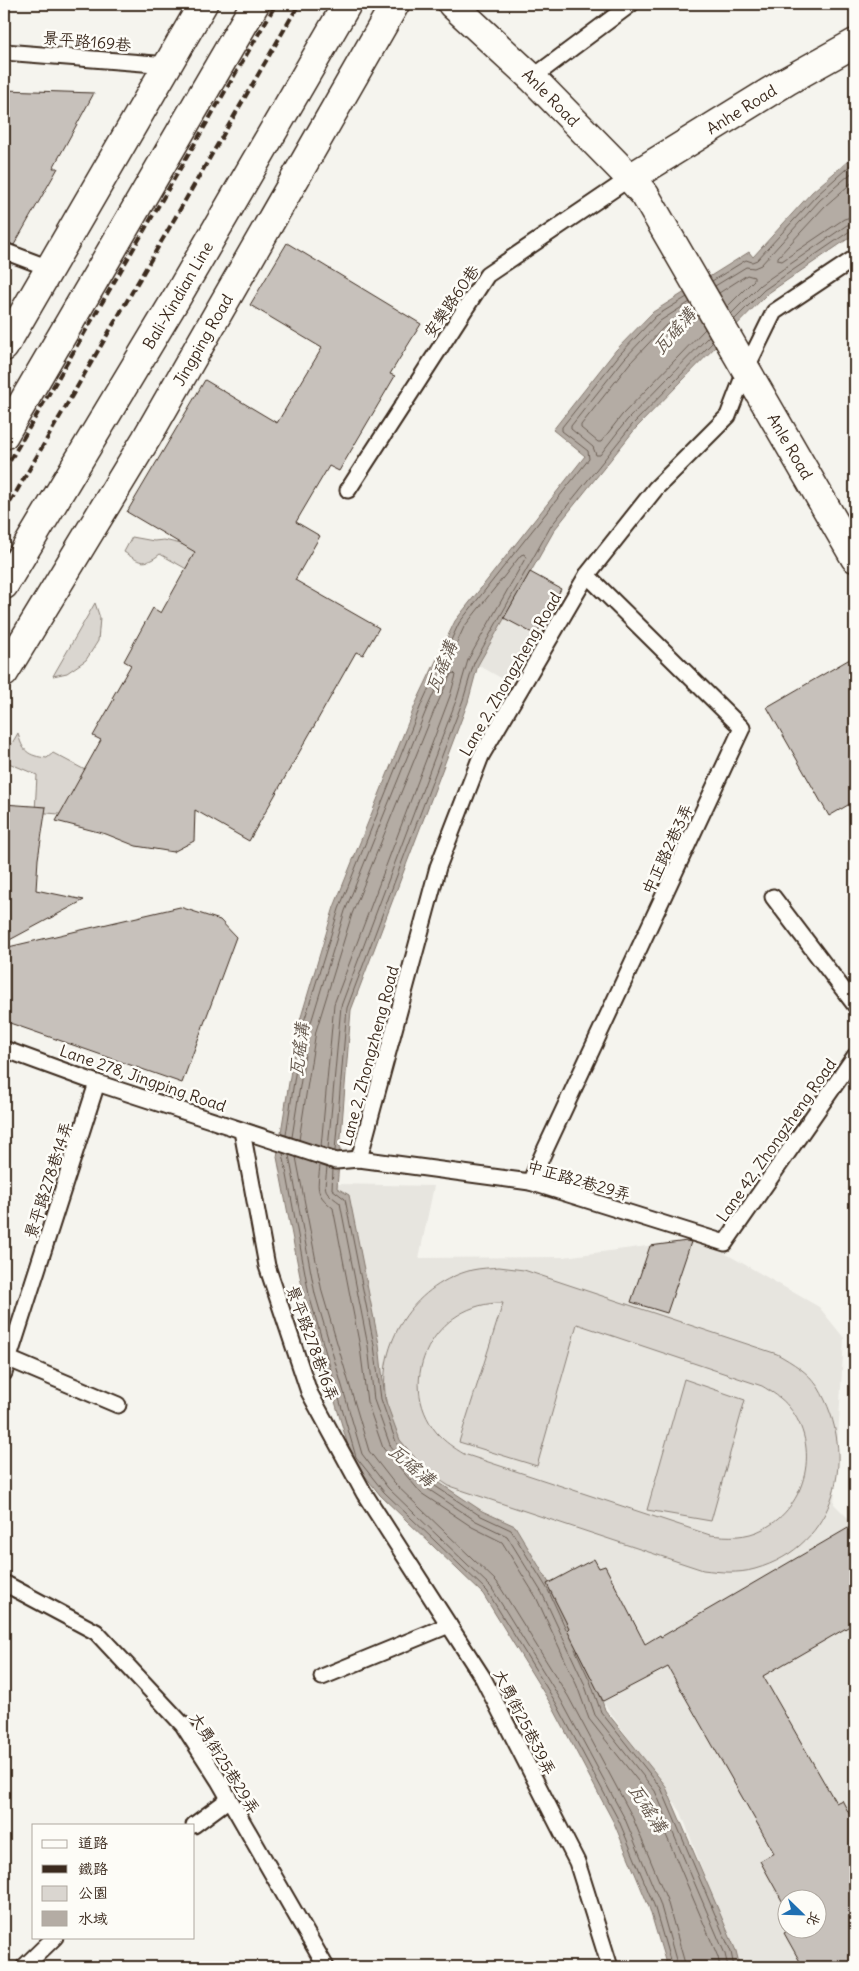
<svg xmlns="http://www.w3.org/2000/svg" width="859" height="1971" viewBox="0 0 859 1971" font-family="Delius,'LXGW WenKai TC',sans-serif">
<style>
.built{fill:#e7e5df;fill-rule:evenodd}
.green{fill:#dad6d0;stroke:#8a8077;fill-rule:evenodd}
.water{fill:#b4aca4;stroke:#84786e}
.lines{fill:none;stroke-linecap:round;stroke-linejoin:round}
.shore{stroke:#6b5e54;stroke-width:1}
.building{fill:#c7c1bb;stroke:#3b2a1e}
.service-casing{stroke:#3b2a1e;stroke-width:19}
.minor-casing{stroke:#3b2a1e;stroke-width:31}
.tertiary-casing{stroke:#3b2a1e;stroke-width:31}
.secondary-casing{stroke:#3b2a1e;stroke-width:31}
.trunk-casing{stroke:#3b2a1e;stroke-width:31}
.service{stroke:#fdfcf7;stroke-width:15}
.minor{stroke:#fdfcf7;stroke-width:28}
.tertiary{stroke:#fdfcf7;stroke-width:28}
.secondary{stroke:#fdfcf7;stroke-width:28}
.trunk{stroke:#fdfcf7;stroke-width:28}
.rail{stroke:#3b2a1e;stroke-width:4;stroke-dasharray:8 4;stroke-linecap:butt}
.labels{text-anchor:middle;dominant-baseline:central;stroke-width:5;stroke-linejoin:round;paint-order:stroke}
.street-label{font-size:16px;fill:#3b2a1e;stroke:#fdfcf7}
.water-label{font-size:18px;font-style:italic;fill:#65584d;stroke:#fdfcf7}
</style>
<rect width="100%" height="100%" fill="#f5f4ee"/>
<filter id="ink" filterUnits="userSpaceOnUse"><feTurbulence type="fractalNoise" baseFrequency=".02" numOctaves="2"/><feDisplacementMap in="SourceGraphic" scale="10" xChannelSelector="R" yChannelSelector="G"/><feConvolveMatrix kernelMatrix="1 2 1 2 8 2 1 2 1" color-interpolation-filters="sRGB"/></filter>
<g filter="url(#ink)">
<g class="built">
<path d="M530 572 561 589 510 683 478 665Z"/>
<path d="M335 1184 434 1186 419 1258 564 1257 700 1239 819 1307 844 1338 834 1504 851 1521 855 1518V1967H738L681 1812 583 1674 388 1449ZM786 1898H816V1928H786Z"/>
</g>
<g class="green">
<path d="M132 537 154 541 164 540 207 550 199 576 160 554C144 567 139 562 124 552Z"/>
<path d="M95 603 100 618 98 641 86 660 67 673 53 676Z"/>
<path d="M18 733C22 751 28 756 47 758L53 753 85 770 94 817 35 812 37 775 4 761V757Z"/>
<path d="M499 1267 524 1270 777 1354C793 1363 808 1372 818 1387 859 1455 837 1546 755 1569 738 1574 720 1572 703 1570L449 1486C435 1477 422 1468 410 1456 395 1439 387 1415 385 1393 380 1337 417 1284 472 1270 481 1268 490 1268 499 1267ZM503 1303 459 1442 537 1466 577 1324 762 1386C772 1392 782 1398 789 1407 821 1446 807 1507 763 1529 746 1538 728 1537 710 1535L464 1454C454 1448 445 1442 437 1433 393 1380 436 1301 503 1303Z"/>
<path d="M684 1379 745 1400 711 1521 647 1510Z"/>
</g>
<path class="water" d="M855 155V234L767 294 636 428 555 529 478 665 468 702 351 1010 337 1188 349 1195 379 1344 385 1399 400 1440 432 1478 482 1511 515 1526 552 1588 595 1679 605 1710 665 1785 736 1951 740 1967H667L649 1907 614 1823 552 1706 483 1594 380 1495 352 1459 304 1297 277 1157 298 1027 334 907 416 703 455 621 585 456 553 430 616 350 653 312 749 252 753 257 812 192Z"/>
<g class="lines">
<g class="shore">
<path d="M855 180 825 206 778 257V260L782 261 844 219 855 216"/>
<path d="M712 281 746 260 752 262 757 260 816 196 855 161"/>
<path d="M715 286 746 267 754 268 761 265 820 200 855 170"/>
<path d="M719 293 747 275 754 277V280L727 307"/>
<path d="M690 302 660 321 625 358 571 426V429L593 447 596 455H600L627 420 709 336"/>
<path d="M693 309 664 327 630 363 581 425V428L598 442H601L622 415 705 329"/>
<path d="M731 314 760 285 847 225 855 224"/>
<path d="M734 320 764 290 850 231 855 230"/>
<path d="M286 1135 302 1028 339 909 421 705 459 623 589 459 588 451 562 431V427L620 354 656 316 687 297"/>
<path d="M292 1137 309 1029 345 911 427 708 464 627 521 555 524 554 526 557 468 660 457 698 341 1006 328 1149"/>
<path d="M299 1140 316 1031 352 914 434 711 451 674 454 673 456 675 450 696 334 1004 321 1147"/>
<path d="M335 1151 347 1008 463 700 474 663 551 526 632 425 713 342"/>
<path d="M283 1153 309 1295 356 1457 384 1492 487 1591 556 1703 619 1821 654 1905 672 1967"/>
<path d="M289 1155 315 1294 362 1454 388 1488 491 1587 561 1700 625 1819 660 1903 678 1967"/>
<path d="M296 1157 322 1292 369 1451 394 1483 497 1582 568 1696 632 1816 667 1900 686 1967"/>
<path d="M320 1165C318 1188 314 1193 333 1208L360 1347 367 1402 383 1448 421 1493 472 1527 502 1542 536 1597 577 1686 589 1719 649 1795 718 1957 720 1967"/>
<path d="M327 1167C325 1191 321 1189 340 1203L368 1346 374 1400 390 1445 425 1487 476 1521 507 1536 542 1593 584 1683 595 1715 655 1791 725 1954 728 1967"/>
<path d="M333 1169 332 1189 345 1199 374 1345 381 1399 396 1442 429 1482 479 1515 511 1530 548 1590 566 1629"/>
<path d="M575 1649 590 1681 601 1712 661 1788 731 1952 734 1967"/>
</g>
</g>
<g class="building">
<path d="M4 90 94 93 53 168H58L14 245 4 242Z"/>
<path d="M287 243 421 324 390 374 395 376 339 471 329 466 296 522 320 536 295 580 379 628 363 655 356 652 249 841 195 810 194 841 173 852 136 846 106 834 56 821 101 740 93 736 114 699 112 698 131 665 124 661 153 608 161 613 195 552 127 512 205 380 277 423 322 348 250 305Z"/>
<path d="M530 572 561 589 536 635 504 618Z"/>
<path d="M855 656V801L829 816 767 707Z"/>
<path d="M4 804 46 807 38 859 36 890 84 900 4 943Z"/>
<path d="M180 907 220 920 236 937 182 1083 4 1021V948Z"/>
<path d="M687 1241 691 1242 667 1313 631 1302 650 1246Z"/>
<path d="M855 1524V1623L763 1676 836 1803 842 1800 855 1825V1967H803L784 1933 793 1928H816V1898H786V1908L760 1861 774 1853 668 1667 603 1701 567 1630 569 1628 547 1584 594 1559 599 1568 605 1566 645 1644 660 1635 661 1637Z"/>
</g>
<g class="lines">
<defs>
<g id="service">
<path d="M4 52 168 65"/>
<path d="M532 78 631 4"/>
<path d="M4 251 49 268"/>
<path d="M348 490 487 275 630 178"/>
<path d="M773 897 855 1005"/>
<path d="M4 1049 97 1083 336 1161 359 1159 530 1182 725 1243 855 1056"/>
<path d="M242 1131 267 1266 309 1392 364 1493 483 1678 577 1862 610 1967"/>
<path d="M359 1159 438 867 481 756 587 575 656 488 728 416 746 369 774 312 855 258"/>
<path d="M530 1182 742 728 587 575"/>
<path d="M9 1359 118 1405"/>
<path d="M4 1373 97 1083"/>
<path d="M4 1583 96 1632 183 1725 219 1781 326 1967"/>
<path d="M322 1677 449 1625"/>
<path d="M194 1825 229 1799"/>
<path d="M24 1967 55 1937"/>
</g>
<g id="minor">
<path id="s1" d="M630 178 787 81 855 43"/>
</g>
<g id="tertiary">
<path id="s2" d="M452 4 532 78 630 178 645 195 855 558"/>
</g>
<g id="secondary">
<path d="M4 347 203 4"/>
<path id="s3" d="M4 673 146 439 395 4"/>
</g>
<g id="trunk">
<path d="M4 435 255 4"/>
<path id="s4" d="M4 585 177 297 347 4"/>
</g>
</defs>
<use href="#service" class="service-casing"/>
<use href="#minor" class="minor-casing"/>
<use href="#tertiary" class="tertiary-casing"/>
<use href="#secondary" class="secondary-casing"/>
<use href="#trunk" class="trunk-casing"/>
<use href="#service" class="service"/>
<use href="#minor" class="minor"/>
<use href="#tertiary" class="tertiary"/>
<use href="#secondary" class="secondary"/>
<use href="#trunk" class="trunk"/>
<g class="rail">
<path d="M4 471 276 4"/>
<path d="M4 513 299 4"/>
</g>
</g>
</g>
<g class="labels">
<g class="street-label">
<text transform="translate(87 41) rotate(5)">景平路169巷</text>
<text stroke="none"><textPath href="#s2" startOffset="136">Anle Road</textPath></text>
<text stroke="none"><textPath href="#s1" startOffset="131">Anhe Road</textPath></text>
<text stroke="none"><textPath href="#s4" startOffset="338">Bali-Xindian Line</textPath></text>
<text transform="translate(451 301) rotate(-55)">安樂路60巷</text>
<text stroke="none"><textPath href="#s3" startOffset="388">Jingping Road</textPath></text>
<text stroke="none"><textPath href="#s2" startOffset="562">Anle Road</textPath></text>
<text transform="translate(510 674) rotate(-60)">Lane 2, Zhongzheng Road</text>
<text transform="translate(667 849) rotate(-65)">中正路2巷3弄</text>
<text transform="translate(369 1056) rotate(-75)">Lane 2, Zhongzheng Road</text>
<text transform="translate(143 1078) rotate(19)">Lane 278, Jingping Road</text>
<text transform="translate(776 1140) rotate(-55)">Lane 42, Zhongzheng Road</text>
<text transform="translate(48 1180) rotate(-72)">景平路278巷14弄</text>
<text transform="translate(579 1180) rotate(16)">中正路2巷29弄</text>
<text transform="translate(313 1343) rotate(70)">景平路278巷16弄</text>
<text transform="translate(525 1722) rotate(63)">大勇街25巷39弄</text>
<text transform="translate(225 1763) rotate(58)">大勇街25巷29弄</text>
</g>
<g class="water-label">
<text transform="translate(674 331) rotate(-49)">瓦磘溝</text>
<text transform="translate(441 667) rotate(-68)">瓦磘溝</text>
<text transform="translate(299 1050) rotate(-83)">瓦磘溝</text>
<text transform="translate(412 1465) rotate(40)">瓦磘溝</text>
<text transform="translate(648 1808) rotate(57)">瓦磘溝</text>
</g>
</g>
<rect width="859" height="1971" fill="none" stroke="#fdfcf7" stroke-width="20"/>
<rect x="10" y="10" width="839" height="1951" fill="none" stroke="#3b2a1e" stroke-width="2" filter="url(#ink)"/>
<rect x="32" y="1824" width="162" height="115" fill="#fdfcf7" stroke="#afa8a0"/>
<rect x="42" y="1840" width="25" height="8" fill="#fdfcf7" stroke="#afa8a0"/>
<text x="78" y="1848" font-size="15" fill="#3b2a1e">道路</text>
<rect x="42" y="1865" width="25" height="8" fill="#3b2a1e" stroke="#afa8a0"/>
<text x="78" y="1874" font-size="15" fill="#3b2a1e">鐵路</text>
<rect x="42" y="1886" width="25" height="15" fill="#dad6d0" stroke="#afa8a0"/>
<text x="78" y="1898" font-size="15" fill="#3b2a1e">公園</text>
<rect x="42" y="1911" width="25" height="15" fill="#b4aca4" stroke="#afa8a0"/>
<text x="78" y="1924" font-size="15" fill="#3b2a1e">水域</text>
<g transform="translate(802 1914) rotate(113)"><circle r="24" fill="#fdfcf7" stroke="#afa8a0"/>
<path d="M0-4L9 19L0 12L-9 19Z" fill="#1f6fb2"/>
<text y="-8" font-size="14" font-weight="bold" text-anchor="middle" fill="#3b2a1e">北</text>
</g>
</svg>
